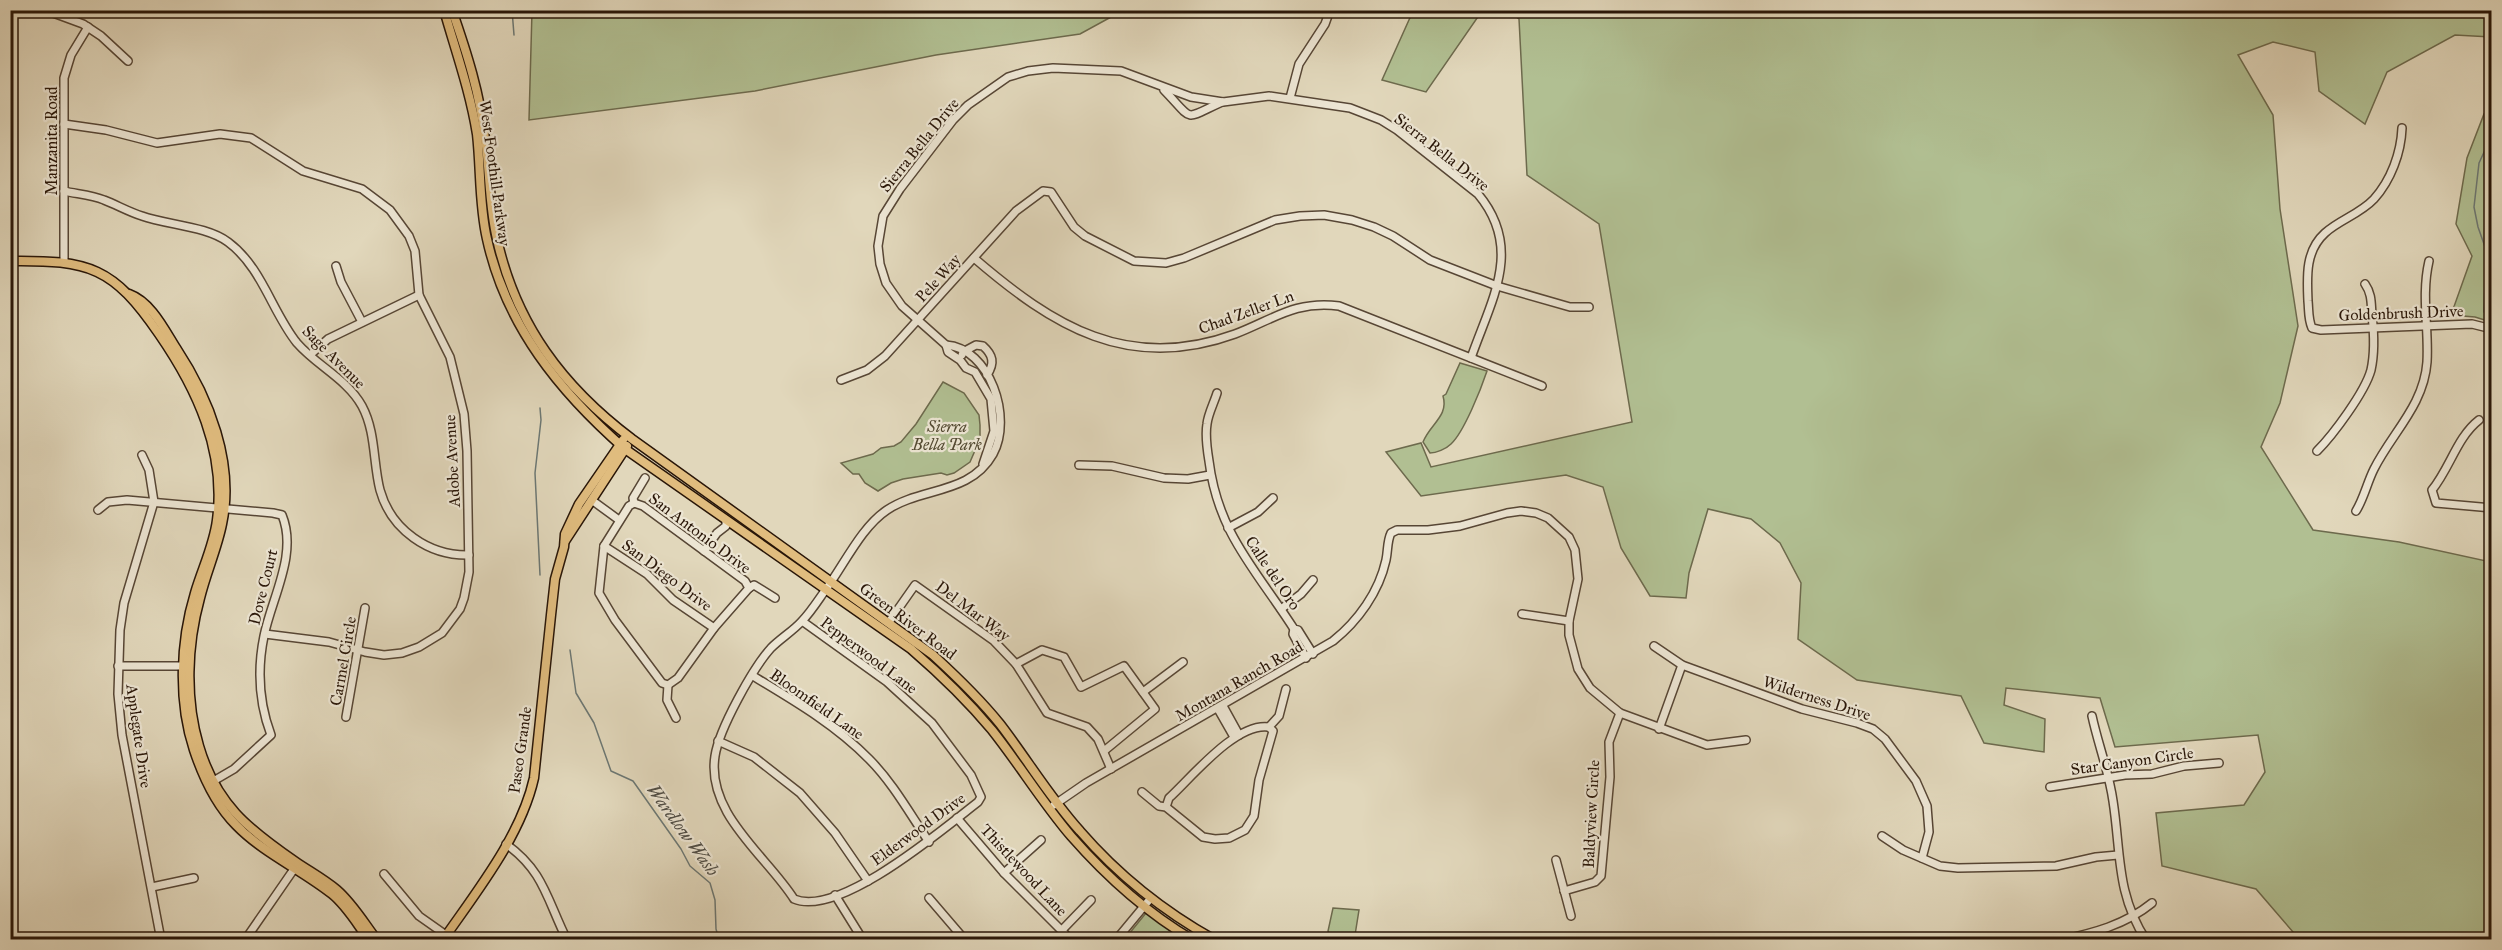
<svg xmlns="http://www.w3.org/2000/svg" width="2502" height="950" viewBox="0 0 2502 950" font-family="'IM FELL Great Primer',serif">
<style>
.green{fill:#b1bf92;stroke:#6d6a4d;stroke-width:1.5}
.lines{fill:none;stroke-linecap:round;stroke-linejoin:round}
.stream{stroke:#6c7773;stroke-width:1.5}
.minor-casing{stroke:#574635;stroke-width:10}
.major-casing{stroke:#291608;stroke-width:11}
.minor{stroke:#ece5d3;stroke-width:7}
.major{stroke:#e0bc7e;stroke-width:8}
.labels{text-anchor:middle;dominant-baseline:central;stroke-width:4.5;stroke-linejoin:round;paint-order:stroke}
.street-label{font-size:16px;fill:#291608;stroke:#ece5d3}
.park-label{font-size:16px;font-style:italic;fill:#524931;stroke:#ece5d3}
.water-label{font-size:18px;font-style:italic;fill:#504e46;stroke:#ece5d3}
</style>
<rect width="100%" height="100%" fill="#e1d7bb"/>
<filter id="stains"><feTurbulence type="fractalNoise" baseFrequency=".00333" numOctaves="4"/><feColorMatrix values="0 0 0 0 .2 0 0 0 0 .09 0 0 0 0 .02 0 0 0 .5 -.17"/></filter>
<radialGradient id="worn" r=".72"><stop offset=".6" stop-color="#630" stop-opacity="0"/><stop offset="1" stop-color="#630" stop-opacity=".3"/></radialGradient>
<g class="green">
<path d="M532 11V10L1122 11 1080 34 936 55 755 91 529 120Z"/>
<path d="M1413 11H1482L1426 92 1382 80Z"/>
<path d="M1508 11H2491V37L2455 35 2387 72 2365 124 2319 91 2315 52 2273 42 2238 55 2273 115 2280 209 2298 326 2280 403 2261 447 2313 530 2399 542 2491 562V939H2299L2256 889 2162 866 2156 813 2244 805 2265 772 2258 735 2115 747 2100 698 2006 688 2004 705 2045 719 2044 752 1984 743 1961 696 1857 680 1798 639 1801 583 1780 543 1751 519 1708 509 1689 573 1686 598 1650 596 1621 548 1603 487 1566 475 1421 496 1386 452 1421 443 1431 467 1632 422 1599 224 1527 175 1519 19Z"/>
<path d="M2491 107V322L2475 317 2451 315 2472 256 2456 224 2467 158 2484 114Z"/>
<path d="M1460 363 1487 371C1481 389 1464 432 1451 444 1446 449 1436 453 1430 453L1423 442C1430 424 1449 416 1443 396L1446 394Z"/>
<path d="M943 382 964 393 979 415 980 425V439L970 462 954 473 947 475 941 473 903 479 891 483 878 491 865 483 859 474H853L841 463 873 454 881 448 894 446 901 442 916 424Z"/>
<path d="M1333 908 1359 910 1355 935 1330 934 1328 931Z"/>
<path d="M1146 913 1185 939 1124 940Z"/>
</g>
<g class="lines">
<g class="stream">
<path d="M512 10 514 35"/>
<path d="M2484 312 2485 285 2490 261 2478 227 2474 207 2479 163 2492 135"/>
<path d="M540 408 541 420 535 473 540 575"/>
<path d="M570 650 576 693 594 723 611 771 633 781 681 849 690 866 710 883 715 900 716 929 719 940"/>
</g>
<defs>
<g id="minor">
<path d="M45 10 83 24 101 36 128 61"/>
<path d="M10 12 11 10"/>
<path d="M1164 90C1195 122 1182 120 1222 102"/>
<path d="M1290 98 1299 64 1325 24 1330 10"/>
<path d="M64 124 106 130 157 143 220 134 251 138 303 171 362 189 390 210 409 236 415 251 419 295 450 357 464 414 467 451 469 572 464 598 460 609 442 633 419 647 402 653 384 655 365 652 329 642 265 634"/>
<path d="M2402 128C2401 153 2391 180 2374 199 2360 214 2339 220 2325 233 2305 251 2307 277 2308 301 2309 311 2308 319 2312 328L2321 330 2472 324 2492 329"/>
<path d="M64 191C77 194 92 195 104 200 117 205 129 212 142 216 167 225 207 226 228 242 262 267 272 312 297 343 317 366 347 379 362 406 376 432 373 463 380 490 391 530 429 556 469 555"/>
<path d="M974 258C1053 326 1128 373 1235 334 1272 320 1296 300 1339 306L1542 386"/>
<path d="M64 261V78L71 55 88 27"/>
<path d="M336 266 341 282 362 322"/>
<path d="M310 355 328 339 419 295"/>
<path d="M962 355 963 352 976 345 983 346C993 355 995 363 987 375"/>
<path d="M841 380 867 370 885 356 1016 211 1043 191 1051 192 1074 227 1085 236 1134 261 1166 263 1184 258 1275 220 1300 216 1324 215 1352 220 1374 227 1393 236 1430 260 1497 286 1570 307H1589"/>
<path d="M1217 393C1214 403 1208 414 1207 424 1205 436 1207 449 1209 461 1218 534 1257 571 1294 629L1298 630 1313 654"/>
<path d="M2479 420C2457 437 2450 468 2432 490L2436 503 2492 508"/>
<path d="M2317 451C2333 435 2365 392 2371 370 2375 352 2374 333 2372 315 2371 303 2372 294 2365 284"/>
<path d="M142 455 149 470 154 502 124 603 120 630 118 694 122 735 161 940"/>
<path d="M983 464 994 431 991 399 975 372 966 368 960 360 948 352 946 345 902 306 886 283 880 264 878 246 883 216 900 189 953 120 968 105 1008 77 1028 71 1053 68 1121 71 1191 97 1223 102 1269 96 1350 108 1381 120 1397 130 1478 194C1524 249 1491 300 1471 358"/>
<path d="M1079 465 1112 466 1164 478 1188 479 1210 475"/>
<path d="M593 501 619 520"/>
<path d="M634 503 629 506 604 546 599 593 615 620 662 683 668 685 678 678 714 628 749 588"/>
<path d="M634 503 643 506 745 581 749 588"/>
<path d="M634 503 633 498 645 478"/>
<path d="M98 510 108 502 127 500 273 513 282 515C298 554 272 597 264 636 257 670 259 703 271 735L234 769 210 783"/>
<path d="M2356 511C2364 498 2367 483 2374 469 2392 433 2424 405 2427 362 2429 328 2421 296 2429 261"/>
<path d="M1228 528 1258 512 1273 498"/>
<path d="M604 546 647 574 673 600 714 628"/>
<path d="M704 551 717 533 726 526V522"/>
<path d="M749 588 754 585 775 598"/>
<path d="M1281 609 1301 594 1313 580"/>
<path d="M1522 614 1569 621"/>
<path d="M802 621 887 682 932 723 971 775 981 797 978 802C943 829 839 918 794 899 767 856 706 814 715 756 719 729 753 668 771 648 781 638 793 631 802 621 810 613 817 602 824 592 843 567 861 527 887 510 921 487 970 495 993 454 1013 418 990 348 946 345"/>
<path d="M889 622 915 585 994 641 1016 664 1047 713 1087 727 1098 739 1111 769"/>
<path d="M1294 629 1293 634 1306 658"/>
<path d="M1654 646 1682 665 1802 709 1857 723 1873 729 1885 739 1916 781 1927 806 1929 832 1922 858"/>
<path d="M1016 664 1042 650 1064 657 1081 687 1124 666 1155 709 1104 751"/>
<path d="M118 666H187"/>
<path d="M753 676C793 700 836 725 869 759 893 783 910 814 929 842"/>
<path d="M668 685 667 700 676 718"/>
<path d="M1143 692 1183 662"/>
<path d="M1223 706 1239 735"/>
<path d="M1218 709 1234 737"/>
<path d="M2092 716C2098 744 2109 772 2113 801 2121 852 2116 894 2146 940"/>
<path d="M346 717 365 608"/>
<path d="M1659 729 1682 665"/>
<path d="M718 741 754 757 800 793 835 833 868 881"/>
<path d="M2050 787 2125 775 2152 774 2184 766 2219 763"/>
<path d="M1142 792 1159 806 1166 807 1203 837 1215 839 1229 838 1245 830 1254 816 1259 780 1273 731 1269 727 1279 716 1286 689"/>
<path d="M1054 805 1086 783 1333 641C1358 621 1379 592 1386 560 1388 551 1387 541 1391 533L1397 530H1428L1460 526 1507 513 1521 511 1536 513 1548 518 1569 537 1575 550 1578 579 1569 621V635L1578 669 1590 688 1620 713 1707 745 1746 740"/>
<path d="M1166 807 1169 798C1192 777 1236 722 1269 727"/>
<path d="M957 818 1004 873 1071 940"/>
<path d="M1882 836 1903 850 1940 866 1958 868 2056 866 2096 857 2118 855"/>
<path d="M506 844C544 871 547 900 567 940"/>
<path d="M1556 860 1571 916"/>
<path d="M1004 873 1041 840"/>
<path d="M384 874 419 916 446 935"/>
<path d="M152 887 194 878"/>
<path d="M1564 891 1595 882 1601 876 1610 777 1609 742 1620 713"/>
<path d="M835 895 863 940"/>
<path d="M929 898 965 940"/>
<path d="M1062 930 1091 900"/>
<path d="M245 940 294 869"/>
<path d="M1116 940 1150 899"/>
<path d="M2061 940C2093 933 2125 925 2152 903"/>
</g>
<g id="major">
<path d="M444 10C456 52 470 91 477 134 481 169 479 205 487 239 506 326 560 392 625 449L911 649C940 674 967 700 992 730 1019 764 1042 802 1071 836 1106 876 1147 913 1193 940"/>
<path d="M452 10C467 53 480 94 485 139 490 172 489 206 497 239 516 325 563 387 632 439L933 655C957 677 980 699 1000 724 1027 759 1050 798 1080 831 1119 876 1163 911 1215 940"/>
<path d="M10 261C90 260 113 267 159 334 197 389 226 451 217 520 214 545 202 569 195 593 180 642 178 702 194 750 203 777 216 805 236 825 263 853 302 870 332 894 347 906 357 924 369 940"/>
<path d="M129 294C151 302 164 329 176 348 209 398 235 463 222 524 217 549 206 573 200 598 187 645 185 699 199 746 216 804 248 829 296 862 309 871 324 879 337 890 353 904 364 923 377 940"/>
<path d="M565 541 627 446"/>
<path d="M443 940C477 891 521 836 534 778L551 615 555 579 564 547 565 534 579 504 623 440"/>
</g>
</defs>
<use href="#minor" class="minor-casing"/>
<use href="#major" class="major-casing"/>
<use href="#minor" class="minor"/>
<use href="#major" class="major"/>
</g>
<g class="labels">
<g class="street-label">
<text transform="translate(51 141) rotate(-90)">Manzanita Road</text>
<text transform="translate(919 145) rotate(-51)">Sierra Bella Drive</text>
<text transform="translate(1442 152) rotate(38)">Sierra Bella Drive</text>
<text transform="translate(495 173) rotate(82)">West Foothill Parkway</text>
<text transform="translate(938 278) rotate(-48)">Pele Way</text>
<text transform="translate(1246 312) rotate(-20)">Chad Zeller Ln</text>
<text transform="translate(2401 313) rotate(-2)">Goldenbrush Drive</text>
<text transform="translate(334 357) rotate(45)">Sage Avenue</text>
<text transform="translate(452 461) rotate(-93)">Adobe Avenue</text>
<text transform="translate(700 533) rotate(37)">San Antonio Drive</text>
<text transform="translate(1273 573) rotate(56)">Calle del Oro</text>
<text transform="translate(667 575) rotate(37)">San Diego Drive</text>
<text transform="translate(263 587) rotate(-76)">Dove Court</text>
<text transform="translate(973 611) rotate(37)">Del Mar Way</text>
<text transform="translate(908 621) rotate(37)">Green River Road</text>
<text transform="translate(869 655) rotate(37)">Pepperwood Lane</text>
<text transform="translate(343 661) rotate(-80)">Carmel Circle</text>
<text transform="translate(1239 681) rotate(-30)">Montana Ranch Road</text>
<text transform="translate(1817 698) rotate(18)">Wilderness Drive</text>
<text transform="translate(817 704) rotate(35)">Bloomfield Lane</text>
<text transform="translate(139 736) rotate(82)">Applegate Drive</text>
<text transform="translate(520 750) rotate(-82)">Paseo Grande</text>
<text transform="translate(2132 761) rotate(-8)">Star Canyon Circle</text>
<text transform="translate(1591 814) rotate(-87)">Baldyview Circle</text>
<text transform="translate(918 829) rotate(-36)">Elderwood Drive</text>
<text transform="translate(1024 870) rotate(47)">Thistlewood Lane</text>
</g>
<g class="park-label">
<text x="947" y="426">Sierra<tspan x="947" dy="18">Bella Park</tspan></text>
</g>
<g class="water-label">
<text transform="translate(683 830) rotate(54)">Wardlow Wash</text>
</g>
</g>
<rect width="2502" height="950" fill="none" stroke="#e1d7bb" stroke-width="36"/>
<rect x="12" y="12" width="2478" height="926" fill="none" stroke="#291608" stroke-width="3"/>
<rect x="18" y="18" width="2466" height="914" fill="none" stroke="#291608" stroke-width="1.5"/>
<rect width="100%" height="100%" filter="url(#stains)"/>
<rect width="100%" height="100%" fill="url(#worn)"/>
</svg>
